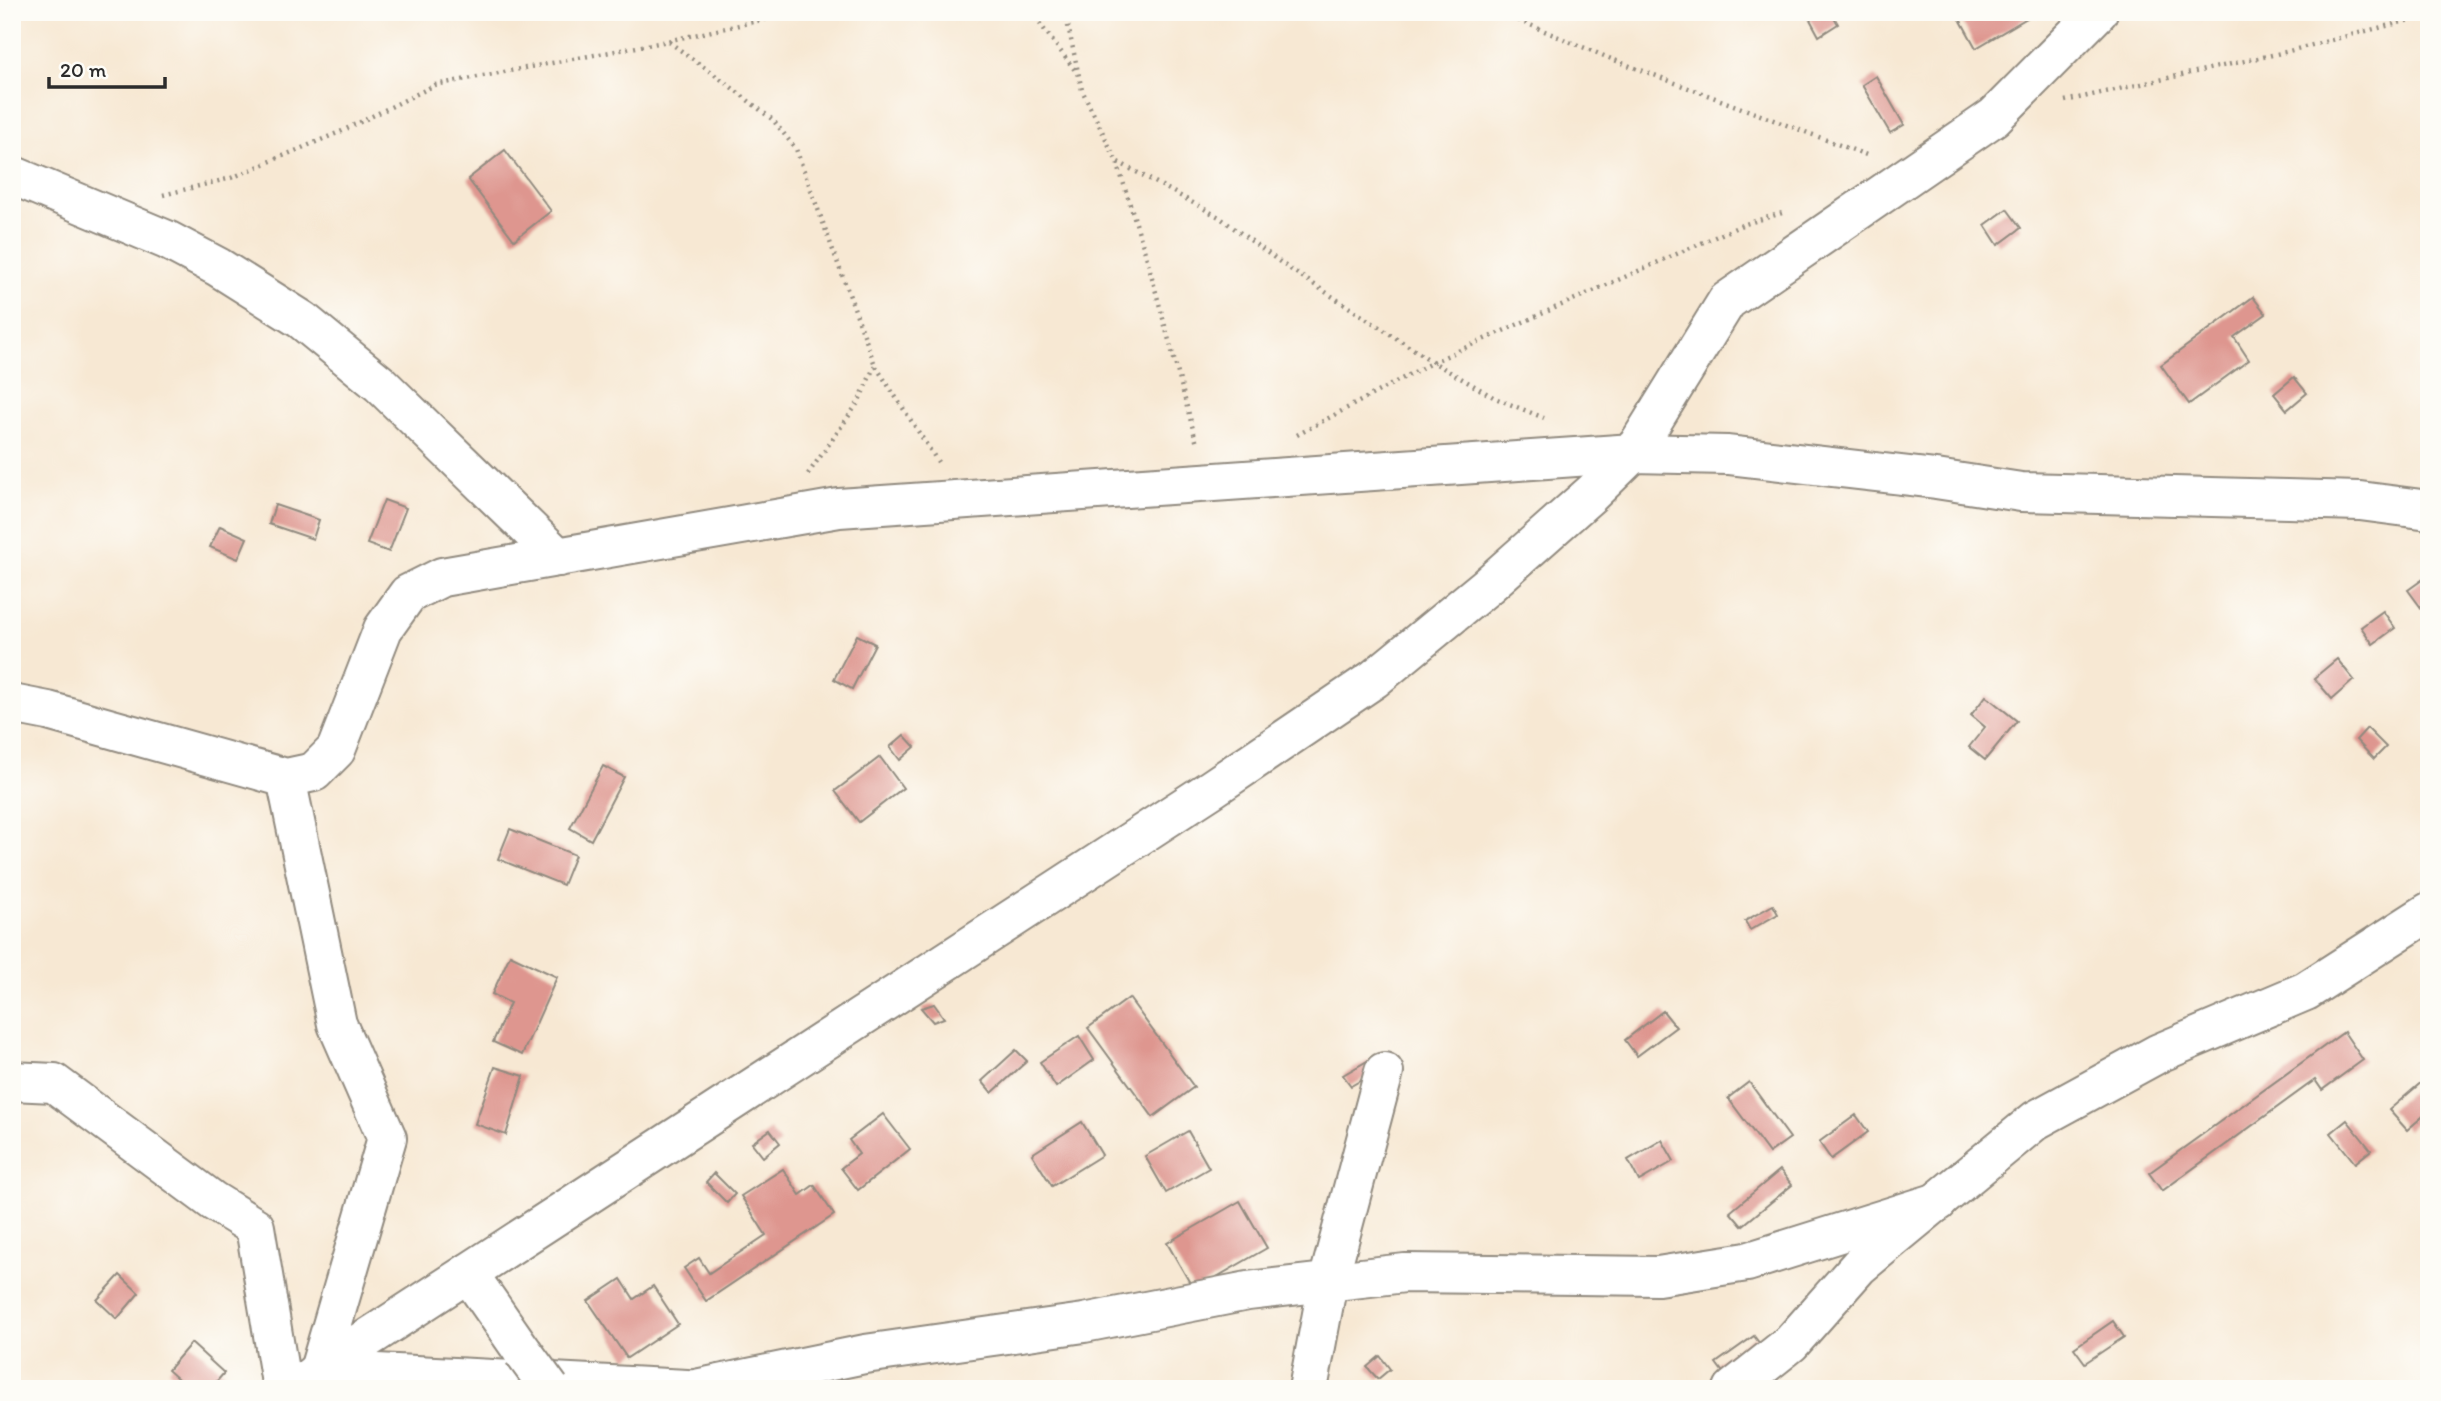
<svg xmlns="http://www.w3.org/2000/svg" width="2441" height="1401" viewBox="0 0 2441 1401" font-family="Itim,sans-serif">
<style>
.building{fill:#de968f}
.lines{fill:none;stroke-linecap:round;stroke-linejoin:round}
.minor-casing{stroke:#918a7f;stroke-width:42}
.path{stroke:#918a7f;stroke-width:4.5;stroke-dasharray:2 5;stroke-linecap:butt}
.minor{stroke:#fff;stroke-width:38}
.minor-bridge-casing{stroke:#918a7f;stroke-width:42;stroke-linecap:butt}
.minor-bridge{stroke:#fff;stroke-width:38}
</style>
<rect width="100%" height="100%" fill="#fdfcf7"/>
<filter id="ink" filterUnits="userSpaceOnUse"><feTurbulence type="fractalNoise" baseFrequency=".0143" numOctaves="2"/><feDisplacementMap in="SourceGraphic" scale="14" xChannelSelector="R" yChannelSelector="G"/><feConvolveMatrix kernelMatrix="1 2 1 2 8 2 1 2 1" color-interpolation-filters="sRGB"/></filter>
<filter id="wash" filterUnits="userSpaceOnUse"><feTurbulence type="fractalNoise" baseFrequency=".00686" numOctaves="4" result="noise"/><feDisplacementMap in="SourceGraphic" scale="28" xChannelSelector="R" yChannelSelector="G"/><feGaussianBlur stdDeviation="1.57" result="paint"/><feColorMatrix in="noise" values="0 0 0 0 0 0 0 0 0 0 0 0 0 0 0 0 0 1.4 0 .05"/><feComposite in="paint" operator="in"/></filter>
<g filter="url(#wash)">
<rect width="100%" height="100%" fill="#f7e8d3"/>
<g id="blocks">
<g class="building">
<path d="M1806 12H1831L1838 24 1819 36Z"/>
<path d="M1971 12H2037L1976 48 1960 19Z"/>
<path d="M1876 76 1904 125 1890 133 1862 85Z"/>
<path d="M505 150 551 211 514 240 468 179Z"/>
<path d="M2007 209 2021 228 1998 245 1985 225Z"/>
<path d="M2253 297 2266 314 2234 337 2249 360 2189 404 2161 365Z"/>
<path d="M2294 377 2307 393 2287 410 2274 394Z"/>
<path d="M384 500 406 508 389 552 367 544Z"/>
<path d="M275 505 319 520 313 539 269 524Z"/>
<path d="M220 526 247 538 238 559 210 547Z"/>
<path d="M2429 575V604L2422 609 2408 590Z"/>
<path d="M2383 611 2395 628 2373 644 2361 627Z"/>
<path d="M857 635 875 644 852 689 834 679Z"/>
<path d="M2337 659 2354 680 2332 699 2314 678Z"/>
<path d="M1986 696 2017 721 1985 760 1969 747 1985 727 1971 715Z"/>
<path d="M2367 728 2386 747 2374 759 2356 740Z"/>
<path d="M904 735 915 747 900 760 890 747Z"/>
<path d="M880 757 903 788 859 822 835 791Z"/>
<path d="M603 766 624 777 591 840 570 828Z"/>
<path d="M510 829 575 855 563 885 498 859Z"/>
<path d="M1773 905 1778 914 1750 930 1745 921Z"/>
<path d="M510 955 557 977 522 1055 493 1042 510 1003 492 994Z"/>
<path d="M1129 998 1194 1087 1153 1117 1088 1028Z"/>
<path d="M934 1004 944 1018 933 1022 921 1008Z"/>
<path d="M1663 1011 1676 1027 1637 1056 1625 1040Z"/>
<path d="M2344 1032 2363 1060 2322 1090 2315 1080 2162 1191 2149 1173Z"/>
<path d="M1079 1036 1094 1060 1056 1087 1040 1062Z"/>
<path d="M1016 1050 1027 1061 992 1093 982 1081Z"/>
<path d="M1369 1060 1375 1072 1351 1086 1343 1075Z"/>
<path d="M495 1067 524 1076 506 1135 475 1124Z"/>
<path d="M2423 1081 2429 1088V1111L2407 1130 2389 1110Z"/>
<path d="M1749 1082 1790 1138 1769 1153 1728 1098Z"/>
<path d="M883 1114 910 1149 858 1190 841 1168 859 1154 849 1140Z"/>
<path d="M1856 1115 1868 1132 1831 1159 1819 1142Z"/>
<path d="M2347 1120 2371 1150 2355 1163 2331 1133Z"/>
<path d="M1082 1122 1102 1155 1052 1186 1032 1154Z"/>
<path d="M770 1130 780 1143 763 1157 752 1143Z"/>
<path d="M1188 1131 1209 1168 1166 1193 1145 1156Z"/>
<path d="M1662 1140 1674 1161 1639 1181 1628 1160Z"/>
<path d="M783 1169 800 1195 814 1185 834 1215 706 1301 684 1268 699 1258 709 1273 766 1235 741 1196Z"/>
<path d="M1780 1170 1792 1185 1742 1226 1730 1212Z"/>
<path d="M714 1173 735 1194 727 1203 706 1182Z"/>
<path d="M1240 1201 1267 1248 1194 1290 1167 1243Z"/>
<path d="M120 1275 139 1293 117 1319 97 1300Z"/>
<path d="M621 1279 634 1299 653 1286 678 1324 627 1358 588 1301Z"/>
<path d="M2113 1321 2124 1337 2085 1363 2074 1348Z"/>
<path d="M1754 1336 1766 1352 1728 1379 1716 1363Z"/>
<path d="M191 1343 224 1373 210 1389H189L168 1370Z"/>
<path d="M1380 1356 1390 1369 1378 1379 1367 1367Z"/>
</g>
</g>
</g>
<g filter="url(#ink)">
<use href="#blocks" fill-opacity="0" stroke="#918a7f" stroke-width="2"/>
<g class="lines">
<defs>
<g id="minor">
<path d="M12 175 167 240 218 267 302 320 380 384 558 557"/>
<path d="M12 704 48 711 286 778 314 772 336 750 383 629 408 594 442 577 839 508 1633 453 1728 455 1936 479 2021 492 2360 501 2429 510"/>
<path d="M286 778 337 1024 387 1138 319 1370 687 1389"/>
<path d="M12 1081 54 1083 213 1201 255 1227 282 1389"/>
<path d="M468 1273 523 1352"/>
<path d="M296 1389 319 1370 1213 788 1374 679 1486 587 1591 494 1633 453 1727 301 1994 117 2098 12"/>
<path d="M695 1389 865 1354 1084 1323 1248 1291 1405 1273 1658 1276 1747 1262 1938 1202"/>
<path d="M1308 1389 1328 1282 1384 1072"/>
<path d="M1733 1389 1791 1343 1859 1266 2036 1120 2159 1053 2306 991 2429 912"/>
</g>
</defs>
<use href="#minor" class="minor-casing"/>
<g class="path">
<path d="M1031 12 1077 73"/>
<path d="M1065 12 1082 90 1117 162 1147 259 1197 444"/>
<path d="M1499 12 1609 58 1869 156"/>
<path d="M669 42 726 83 773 120 796 149 875 365 938 462"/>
<path d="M2065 101 2281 53 2429 15"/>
<path d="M1118 162 1219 217 1284 265 1433 362 1495 398 1544 418"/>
<path d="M163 195 231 178 342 131 435 85 658 43 798 12"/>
<path d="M1297 435 1433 362 1742 225 1782 213"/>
<path d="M808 474 858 403 875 365"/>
</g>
<use href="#minor" class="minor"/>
<defs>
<path id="minor-bridge" d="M523 1352 550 1389"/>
</defs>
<use href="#minor-bridge" class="minor-bridge-casing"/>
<use href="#minor-bridge" class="minor-bridge"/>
</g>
</g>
<rect width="2441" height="1401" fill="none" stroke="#fdfcf7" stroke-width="42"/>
<path d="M49 77v10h116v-10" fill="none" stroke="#2b2b2b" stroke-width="3.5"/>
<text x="60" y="77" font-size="21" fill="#2b2b2b" stroke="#fdfcf7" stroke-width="5" paint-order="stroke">20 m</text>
</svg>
